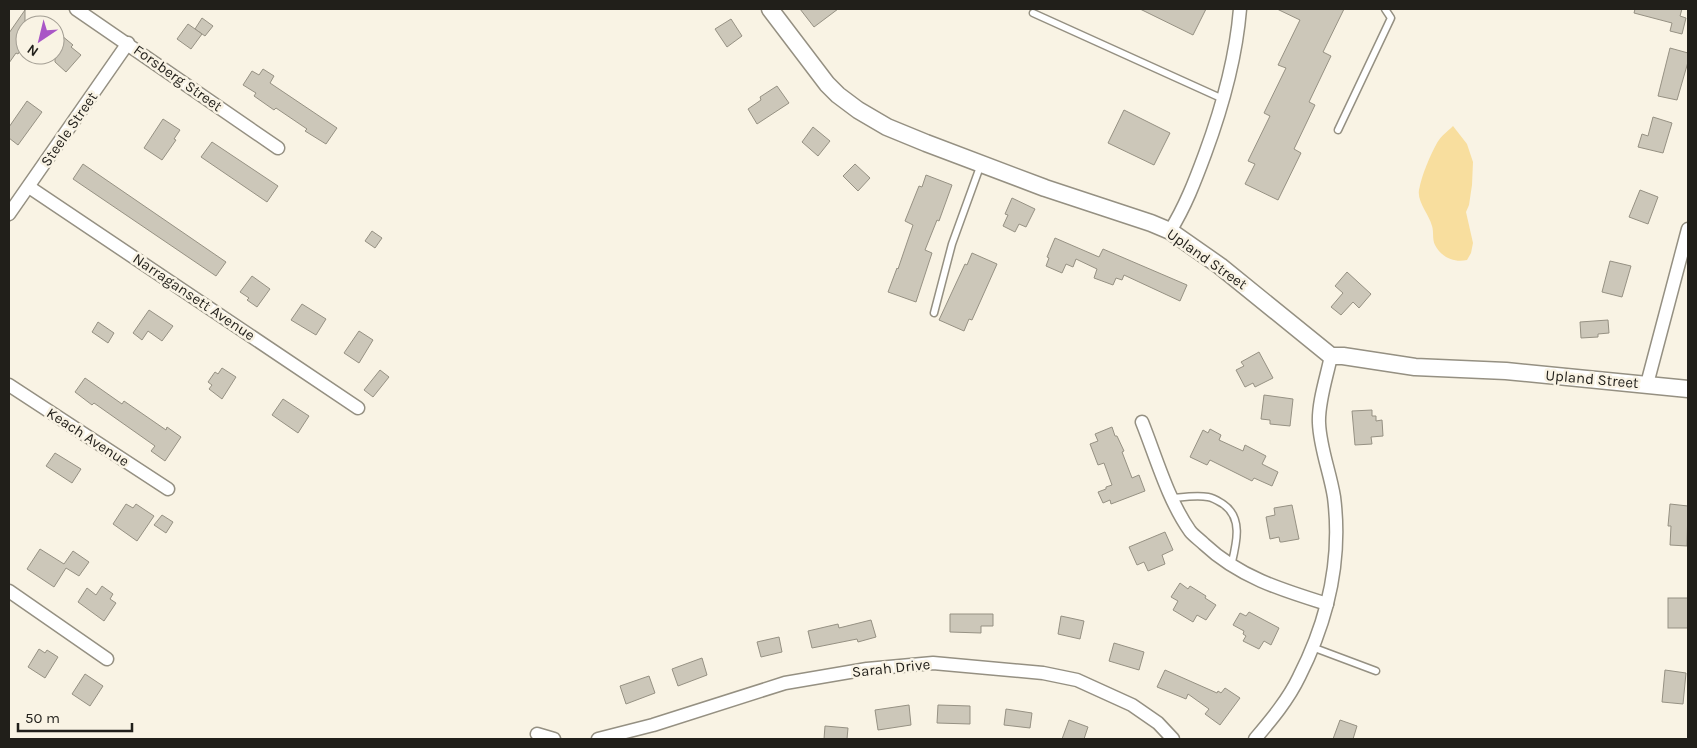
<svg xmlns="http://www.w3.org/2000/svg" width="1697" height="748" viewBox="0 0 1697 748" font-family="Karla,sans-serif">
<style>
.green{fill:#f8de9e}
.building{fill:#ccc7b9;stroke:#969183}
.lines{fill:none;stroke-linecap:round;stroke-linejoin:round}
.service-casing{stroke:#959082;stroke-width:9}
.minor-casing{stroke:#959082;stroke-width:15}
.tertiary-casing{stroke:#959082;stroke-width:19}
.service{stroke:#fff;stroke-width:6}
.minor{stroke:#fff;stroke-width:12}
.tertiary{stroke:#fff;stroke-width:16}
.labels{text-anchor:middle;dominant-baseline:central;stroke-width:5;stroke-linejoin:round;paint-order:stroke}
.street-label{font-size:15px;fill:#211f1a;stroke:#f9f3e4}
</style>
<rect width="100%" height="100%" fill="#f9f3e4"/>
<path class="green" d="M1453 126 1467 144 1473 162 1472 185 1469 205 1466 212 1473 243 1471 253 1467 260C1454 263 1441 257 1435 245 1432 239 1434 232 1432 226 1429 214 1417 202 1419 190 1422 174 1430 156 1437 143 1441 136 1448 131 1453 126Z"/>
<g class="building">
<path d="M800 9H838L814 27Z"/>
<path d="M1140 9H1206L1193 35Z"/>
<path d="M1277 9H1344L1323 52 1331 56 1309 102 1315 105 1294 149 1301 153 1278 200 1245 184 1255 164 1248 161 1270 116 1264 113 1286 68 1278 65 1300 20Z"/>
<path d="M1635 9H1682L1680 16 1686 18 1682 34 1670 31 1672 23 1634 13Z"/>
<path d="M25 10V43L18 54 16 53 9 63V33Z"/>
<path d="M202 18 213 26 205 36 195 29Z"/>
<path d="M731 19 742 36 727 47 715 29Z"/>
<path d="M188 24 202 34 191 49 177 39Z"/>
<path d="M55 30 73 45 71 47 81 55 66 72 55 62Z"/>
<path d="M1670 48 1688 53V62L1677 100 1658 96Z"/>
<path d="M263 69 274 76 270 83 337 128 326 144 305 131 307 129 276 108 274 110 254 96 256 93 243 85 252 71 259 75Z"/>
<path d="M777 86 789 103 757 124 748 109 761 100 760 97Z"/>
<path d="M27 101 42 112 18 145 9 138V127Z"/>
<path d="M1124 110 1170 133 1154 165 1108 143Z"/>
<path d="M1653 117 1672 123 1663 153 1638 147 1642 134 1648 136Z"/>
<path d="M163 119 180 130 174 139 176 140 162 160 144 148Z"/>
<path d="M813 127 830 141 818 156 802 142Z"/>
<path d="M212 142 278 186 267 202 201 157Z"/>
<path d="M83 164 226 262 216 276 73 179Z"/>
<path d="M855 164 870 178 858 191 843 176Z"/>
<path d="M926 175 952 185 939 221 937 220 925 250 932 253 916 302 888 292 897 268 898 269 913 225 905 221 919 186 922 187Z"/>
<path d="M1640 190 1658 197 1648 224 1629 217Z"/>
<path d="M1012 198 1035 209 1026 227 1019 224 1015 232 1003 226 1008 215 1005 214Z"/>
<path d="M372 231 382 238 375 248 365 241Z"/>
<path d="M1055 238 1099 257 1103 249 1187 285 1180 301 1124 275 1122 280 1116 278 1113 285 1094 278 1097 269 1076 259 1073 267 1066 264 1062 273 1046 266 1049 258 1047 257Z"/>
<path d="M972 253 997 264 972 320 969 319 964 331 939 320 965 264 967 265Z"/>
<path d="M1610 261 1631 266 1622 297 1602 292Z"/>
<path d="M1347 272 1371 294 1359 308 1353 302 1341 315 1331 307 1343 293 1335 286Z"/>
<path d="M252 276 270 289 257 307 247 300 249 298 240 292Z"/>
<path d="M302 304 326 319 316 335 291 320Z"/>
<path d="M149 310 173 326 162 341 148 331 142 340 133 333Z"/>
<path d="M1608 320 1609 333 1598 334V337L1581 338 1580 322Z"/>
<path d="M98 322 114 333 108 343 92 332Z"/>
<path d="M359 331 373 340 359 363 344 353Z"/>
<path d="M1259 352 1273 378 1255 387 1253 383 1245 387 1236 370 1244 366 1241 362Z"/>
<path d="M222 368 236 377 222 399 209 389 212 385 208 382 215 372 218 374Z"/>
<path d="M380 370 389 377 373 397 364 390Z"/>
<path d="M85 378 122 404 124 401 166 430 167 427 181 437 165 461 151 451 155 446 94 403 92 405 75 392Z"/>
<path d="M1264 395 1293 399 1290 426 1270 424V420L1261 419Z"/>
<path d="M283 399 309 416 298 433 272 415Z"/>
<path d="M1372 410V416H1376V421L1382 420 1383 436 1371 437 1372 444 1355 445 1352 411Z"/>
<path d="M1112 427 1115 436H1117L1124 451 1122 452 1132 478 1139 475 1145 491 1111 504 1110 500 1103 503 1098 492 1106 489V487L1112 485 1104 463 1098 465 1090 444 1098 441 1095 434Z"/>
<path d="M1210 429 1221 435 1219 440 1243 451 1245 445 1266 456 1262 464 1278 472 1272 486 1254 478 1252 481 1210 460 1207 465 1190 457 1203 430 1208 433Z"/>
<path d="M55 453 81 469 72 483 46 466Z"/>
<path d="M126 504 133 508 136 504 154 516 137 541 113 524Z"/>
<path d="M1670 504 1688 506 1687 546 1670 545 1671 526H1668Z"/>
<path d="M1292 505 1299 539 1282 542H1280L1279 537 1270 539 1266 517 1275 515 1274 508Z"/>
<path d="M162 515 173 522 166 533 154 525Z"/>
<path d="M1165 532 1173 550 1162 555 1165 564 1148 571 1144 562 1137 565 1129 547Z"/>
<path d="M40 549 64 564 73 551 89 562 79 576 66 568 54 587 27 569Z"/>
<path d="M1180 583 1188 589 1190 586 1206 596 1205 598 1216 605 1206 620 1197 615 1193 622 1173 610 1178 601 1171 597Z"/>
<path d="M102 586 113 594 110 599 116 603 104 621 78 602 87 588 96 595Z"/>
<rect x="1668" y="598" width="20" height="30"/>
<path d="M1249 612 1279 628 1271 645 1264 641 1259 649 1243 641 1246 636 1243 634 1244 631 1233 625 1240 613 1246 616Z"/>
<path d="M950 614H993V626H981V633L950 632Z"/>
<path d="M1061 616 1084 621 1080 639 1058 634Z"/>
<path d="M871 620 876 637 858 642 857 639 812 648 808 631 838 624 839 628Z"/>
<path d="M779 637 782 652 761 657 757 642Z"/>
<path d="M1114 643 1144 652 1139 670 1109 661Z"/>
<path d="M39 649 45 653 47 650 58 657 45 678 28 667Z"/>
<path d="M702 658 707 675 678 686 672 669Z"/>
<path d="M1165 670 1217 693 1218 691 1221 693 1225 688 1240 698 1220 725 1205 714 1209 709 1188 694 1186 699 1157 687Z"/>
<path d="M1665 670 1686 673 1683 704 1662 702Z"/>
<path d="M85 674 103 686 90 706 72 694Z"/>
<path d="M649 676 655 693 626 704 620 686Z"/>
<path d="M909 705 911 725 878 730 875 710Z"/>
<path d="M938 705 970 706V724L937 723Z"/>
<path d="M1006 709 1032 713 1030 728 1004 725Z"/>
<path d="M1069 720 1088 727 1084 739H1062Z"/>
<path d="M1340 720 1357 726 1353 739H1333Z"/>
<path d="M825 726 848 728 847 739H824Z"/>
</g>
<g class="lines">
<defs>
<g id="service">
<path d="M1033 13 1223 99"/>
<path d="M1338 130 1391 18 1385 9"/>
<path d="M934 313 952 244 981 164"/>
<path d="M1173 498C1184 497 1197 495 1208 497 1214 498 1218 501 1223 504 1244 518 1236 545 1231 566"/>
<path d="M1312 647 1376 671"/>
</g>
<g id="minor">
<path d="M76 9 278 148"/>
<path d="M29 187 358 408"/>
<path d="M9 214 128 43"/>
<path d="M1170 231C1185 207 1195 181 1205 154 1222 108 1236 58 1240 9"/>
<path d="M1647 384 1688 229"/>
<path d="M9 385 168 489"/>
<path d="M1142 422C1156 457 1168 500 1190 531 1194 536 1200 540 1204 544 1239 577 1282 590 1327 604"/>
<path d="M9 591 107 659"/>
<path d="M537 734 554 739"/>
<path d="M598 739 653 725 785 683 867 669 933 663 1043 673 1077 680 1132 705 1158 723 1173 739"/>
<path d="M1255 739C1271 720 1288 700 1299 677 1327 622 1342 560 1334 497 1330 472 1320 448 1319 423 1318 402 1327 376 1331 356"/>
</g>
<path id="tertiary" d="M770 9 827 84 838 95 858 110 887 127 926 143 1045 188 1151 223 1170 231 1220 266 1331 356H1343L1415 367 1506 371 1688 389"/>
</defs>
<use href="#service" class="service-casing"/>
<use href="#minor" class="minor-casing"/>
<use href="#tertiary" class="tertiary-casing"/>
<use href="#service" class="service"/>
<use href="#minor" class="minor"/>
<use href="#tertiary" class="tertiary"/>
</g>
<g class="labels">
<g class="street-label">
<text transform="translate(178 78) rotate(35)">Forsberg Street</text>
<text transform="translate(69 129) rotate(-55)">Steele Street</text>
<text transform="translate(1207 259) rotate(35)">Upland Street</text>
<text transform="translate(194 297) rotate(34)">Narragansett Avenue</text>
<text transform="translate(1592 379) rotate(5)">Upland Street</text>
<text transform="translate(88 437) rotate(33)">Keach Avenue</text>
<text transform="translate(891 668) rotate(-6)">Sarah Drive</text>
</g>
</g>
<rect width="1697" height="748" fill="none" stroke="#211f1a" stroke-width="20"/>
<g transform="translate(40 40) rotate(215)"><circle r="24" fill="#f9f3e4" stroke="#a39e93"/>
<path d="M0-4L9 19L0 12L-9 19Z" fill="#a956c6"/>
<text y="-8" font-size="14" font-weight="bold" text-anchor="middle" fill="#211f1a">N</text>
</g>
<path d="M18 723v8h114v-8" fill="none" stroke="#211f1a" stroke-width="2.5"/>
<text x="25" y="723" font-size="15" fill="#211f1a" stroke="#f9f3e4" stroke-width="4" paint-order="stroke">50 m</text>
</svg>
